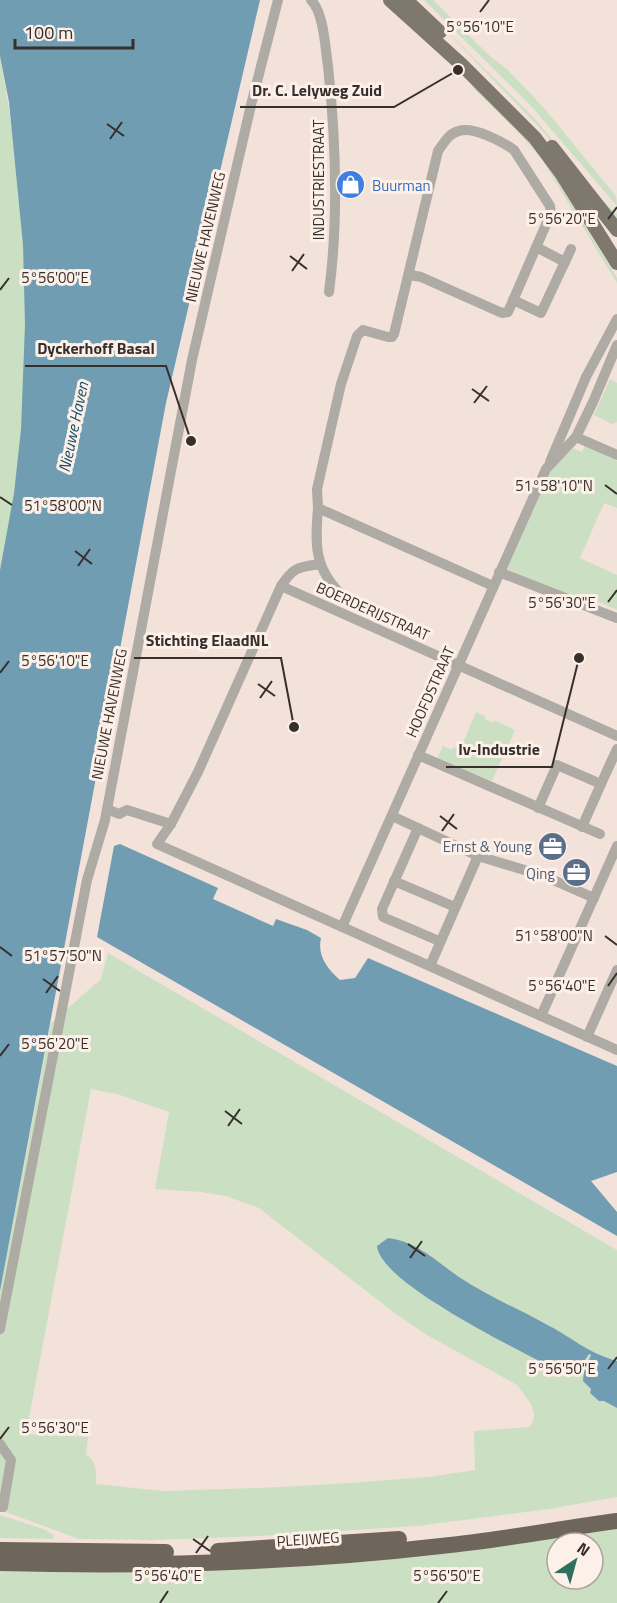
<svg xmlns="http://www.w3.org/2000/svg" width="617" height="1603" viewBox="0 0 617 1603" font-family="'Titillium Web',sans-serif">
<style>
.green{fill:#cbe0c3;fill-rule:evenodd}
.water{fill:#719db3}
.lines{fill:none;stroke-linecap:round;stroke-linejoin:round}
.minor{stroke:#aeaaa4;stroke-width:10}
.major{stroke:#7f786d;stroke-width:14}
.highway{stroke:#6e665a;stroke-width:16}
.ticks{fill:none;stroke:#362f2c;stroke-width:2}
.labels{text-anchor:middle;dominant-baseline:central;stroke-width:6;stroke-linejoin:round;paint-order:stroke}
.street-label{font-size:15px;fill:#362f2c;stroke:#fdf0e9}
.shop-label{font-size:15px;fill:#366cbe;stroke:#fdf0e9;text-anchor:start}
.service-label{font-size:15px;fill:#4e5e75;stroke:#fdf0e9;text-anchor:end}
.water-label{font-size:16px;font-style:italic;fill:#114c64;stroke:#fdf0e9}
.ticks-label{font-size:15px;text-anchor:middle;fill:#362f2c;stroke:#fdf0e9;stroke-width:6;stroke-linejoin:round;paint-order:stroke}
.leader{fill:none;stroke:#362f2c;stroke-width:2}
.callout-dot{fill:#362f2c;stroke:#fdf0e9;stroke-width:2}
.callout-label{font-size:16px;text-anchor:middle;font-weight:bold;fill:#362f2c;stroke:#fdf0e9;stroke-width:6;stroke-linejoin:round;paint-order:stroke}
</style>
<rect width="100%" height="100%" fill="#f2e2da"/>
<g class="green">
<path d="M424 0H433L490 56 507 69 544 108 616 196 617 206 531 106Z"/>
<path d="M423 7 536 120 598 196 617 214V220L602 206 542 130Z"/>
<path d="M0 56C23 178 31 305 21 429 18 477 9 523 0 570Z"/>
<path d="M473 83 529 141 547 164 617 278V283L541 158 517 131 471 86Z"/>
<path d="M610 379 617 383V422L612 424 594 415Z"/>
<path d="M585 446 617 461V508L604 503 580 558 617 575V610L582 594C563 600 525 578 507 569L550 472 573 448 582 452Z"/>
<path d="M476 712 486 717 485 719 493 723 494 720 515 730 492 781 437 759 443 746 452 750 453 747 460 750Z"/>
<path d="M108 953 617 1250V1361L601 1356 582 1347 545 1323 510 1307 460 1278 421 1249 388 1267 440 1307 569 1376 575 1375 589 1354 591 1355C586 1368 581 1377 591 1389L590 1393 599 1401H604L617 1408V1497L549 1509 417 1526 260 1536 151 1540 79 1539 0 1510V1291L51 1023 101 979ZM91 1089 117 1094 169 1112 155 1189 201 1192 226 1196 259 1208 396 1314 427 1335 517 1385 531 1404 534 1414 533 1422 529 1427 474 1431 475 1470 428 1477 336 1484 259 1488 162 1491 96 1484C96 1472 98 1462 86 1455L88 1437 26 1434Z"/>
<path d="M0 1515 43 1529 54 1535 53 1539 0 1538Z"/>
<path d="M617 1527V1603H0V1569L73 1570ZM557 1543H593V1579H557Z"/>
</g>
<g class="water">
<path d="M0 0H260L166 403 0 1291V570L14 493 21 429 25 324 23 245 9 102 0 56Z"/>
<path d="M120 844 218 888 213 899 273 926 276 919 307 930 321 938C317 955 327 969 340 980L355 978 368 958 617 1066V1172L591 1181 617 1212V1236L97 937 114 846Z"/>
<path d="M388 1238C417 1241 437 1262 459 1277 486 1295 516 1308 544 1323 572 1337 585 1352 617 1361V1408L604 1401H599L590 1393 591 1389 583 1381 584 1372 591 1355 589 1354 575 1375 569 1376C533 1357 380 1285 377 1246Z"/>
</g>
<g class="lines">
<g class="minor">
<path d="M311 0C324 13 325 47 328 66 336 141 339 216 329 292"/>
<path d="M536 247 565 262"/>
<path d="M410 275 421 277 502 313 508 312 551 213 550 206 514 150C503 142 473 126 459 131 449 133 444 143 438 151L394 334 392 337H388L363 330 357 336 341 384 317 489 318 508 493 586"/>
<path d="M513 300 541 313 571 249"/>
<path d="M576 437 617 455"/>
<path d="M550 462 586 377 617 319"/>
<path d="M318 508C315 545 314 569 343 596"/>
<path d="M499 572 617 618"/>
<path d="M281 586 617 736"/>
<path d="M418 755 600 834"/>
<path d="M601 784 617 749"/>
<path d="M538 808 557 765 601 784 582 827"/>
<path d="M107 809 119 814 127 810 171 824 157 844 617 1050"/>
<path d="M392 816 478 856 544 876 594 898"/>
<path d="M171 824 198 772 281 586C293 568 297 567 320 564"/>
<path d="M418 828 382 909 383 917 439 941"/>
<path d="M394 881 455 907"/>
<path d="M342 927 546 469 576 437 593 402 617 345"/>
<path d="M430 966 478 856"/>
<path d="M541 1016 617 846"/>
<path d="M587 1037 617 970"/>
<path d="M0 1329 87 880 105 820 192 360 251 105 278 0"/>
<path d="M0 1444 11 1460 3 1507H0"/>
</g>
<g class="major">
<path d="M390 0 462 65 535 138 561 173 617 263"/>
<path d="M406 0 440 32"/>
<path d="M552 147 617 230"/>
</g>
<g class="highway">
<path d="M0 1550 166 1552"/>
<path d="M218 1551 399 1539"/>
<path d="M0 1563C147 1567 295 1563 441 1546 500 1540 558 1529 617 1521"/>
</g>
</g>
<path class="ticks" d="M480 12 489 0M107 124 124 136M110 139 122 122M608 219 617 207M290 256 307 269M292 271 304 254M0 290 9 278M472 389 489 401M474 403 487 386M605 485 617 494M0 497 12 505M75 551 92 564M78 566 90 549M608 602 617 590M0 673 9 661M258 684 275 696M260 698 272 681M440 816 457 829M442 831 454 814M605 936 617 945M0 947 12 956M43 979 60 991M608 986 617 973M46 993 58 976M0 1056 9 1044M225 1111 242 1124M228 1126 240 1109M408 1244 425 1256M410 1258 422 1241M608 1369 617 1357M0 1439 9 1427M193 1539 210 1551M196 1553 208 1536M160 1603 168 1591M438 1603 447 1591"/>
<defs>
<symbol id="shop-disc" viewBox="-11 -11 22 22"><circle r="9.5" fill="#3f7fe0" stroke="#fdf0e9"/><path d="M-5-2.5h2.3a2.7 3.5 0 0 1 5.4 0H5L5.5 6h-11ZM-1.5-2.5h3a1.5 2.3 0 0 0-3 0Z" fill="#fff"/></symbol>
<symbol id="office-disc" viewBox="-11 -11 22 22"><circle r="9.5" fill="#5c6f8a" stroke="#fdf0e9"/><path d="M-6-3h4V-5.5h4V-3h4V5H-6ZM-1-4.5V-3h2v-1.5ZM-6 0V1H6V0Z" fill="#fff"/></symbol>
</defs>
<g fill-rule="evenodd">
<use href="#shop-disc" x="334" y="168" width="33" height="33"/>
<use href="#office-disc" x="536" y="830" width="33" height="33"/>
<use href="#office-disc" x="560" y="856" width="33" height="33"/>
</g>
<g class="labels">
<g class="street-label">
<text transform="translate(318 180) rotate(-90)">INDUSTRIESTRAAT</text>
<text transform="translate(205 237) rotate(-77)">NIEUWE HAVENWEG</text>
<text transform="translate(373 611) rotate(24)">BOERDERIJSTRAAT</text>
<text transform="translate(430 692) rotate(-66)">HOOFDSTRAAT</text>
<text transform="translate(109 714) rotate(-79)">NIEUWE HAVENWEG</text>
<text transform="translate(308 1539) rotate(-4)">PLEIJWEG</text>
</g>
<g class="shop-label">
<text x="372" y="185">Buurman</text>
</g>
<g class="service-label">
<text x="532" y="846">Ernst &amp; Young</text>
<text x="555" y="873">Qing</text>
</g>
<g class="water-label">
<text transform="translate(73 427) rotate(-78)">Nieuwe Haven</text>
</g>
</g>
<g class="ticks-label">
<text x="480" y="32">5°56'10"E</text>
<text x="562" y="224">5°56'20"E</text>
<text x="55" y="283">5°56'00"E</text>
<text x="554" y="491">51°58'10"N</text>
<text x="63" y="511">51°58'00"N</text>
<text x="562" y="608">5°56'30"E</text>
<text x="55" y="666">5°56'10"E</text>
<text x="554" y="941">51°58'00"N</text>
<text x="63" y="961">51°57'50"N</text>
<text x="562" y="991">5°56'40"E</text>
<text x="55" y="1049">5°56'20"E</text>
<text x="562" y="1374">5°56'50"E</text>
<text x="55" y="1433">5°56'30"E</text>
<text x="168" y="1581">5°56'40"E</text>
<text x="447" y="1581">5°56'50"E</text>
</g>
<path class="leader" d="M458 70L394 107H240M191 441L166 366H25M294 727L281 658H134M579 658L552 767H446"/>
<g class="callout-dot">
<circle cx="458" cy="70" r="6"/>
<circle cx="191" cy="441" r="6"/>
<circle cx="294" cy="727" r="6"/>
<circle cx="579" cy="658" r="6"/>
</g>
<g class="callout-label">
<text x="317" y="96">Dr. C. Lelyweg Zuid</text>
<text x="96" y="354">Dyckerhoff Basal</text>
<text x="207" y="646">Stichting ElaadNL</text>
<text x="499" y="755">Iv-Industrie</text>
</g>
<g transform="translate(575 1561) rotate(36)"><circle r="28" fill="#fdf0e9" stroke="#ada39d" stroke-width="1.5"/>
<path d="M0-4.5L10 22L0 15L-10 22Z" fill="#2f6f5d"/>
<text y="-9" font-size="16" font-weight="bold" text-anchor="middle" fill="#362f2c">N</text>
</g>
<path d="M15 39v9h118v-9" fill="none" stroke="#362f2c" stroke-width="3"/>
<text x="24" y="39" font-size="18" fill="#362f2c" stroke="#fdf0e9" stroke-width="4.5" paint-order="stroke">100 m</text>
</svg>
